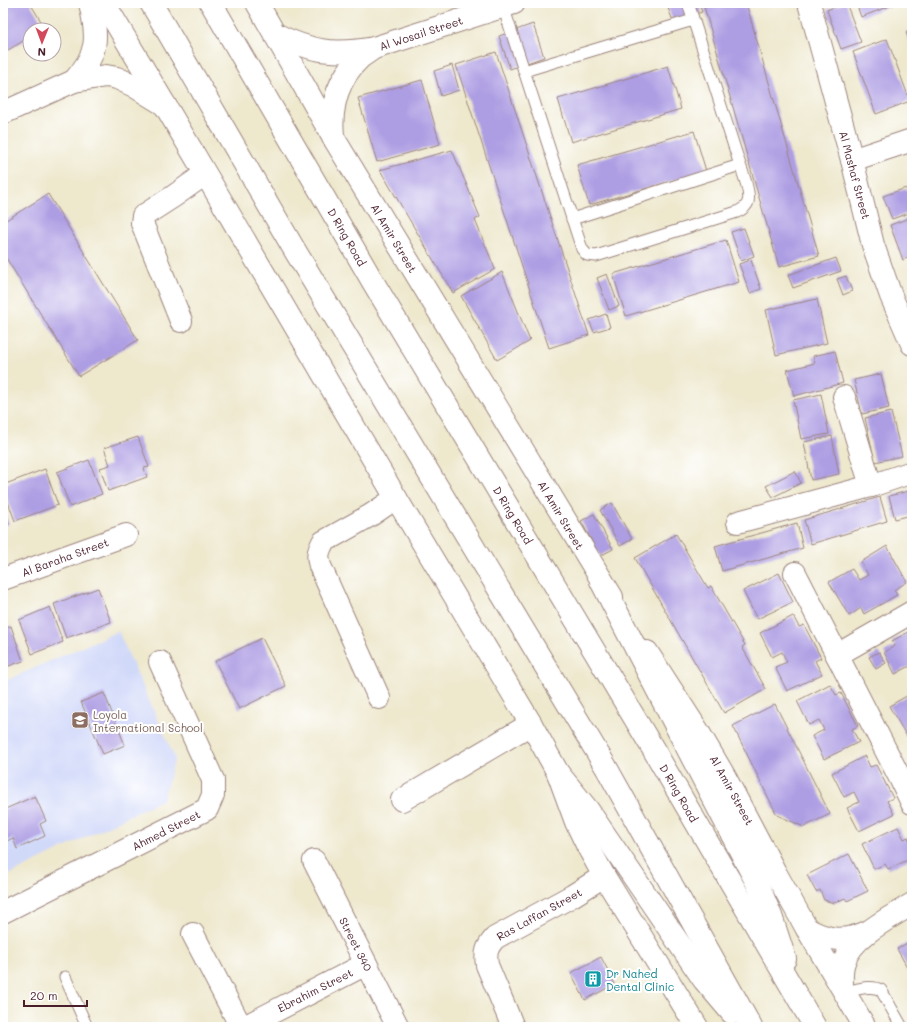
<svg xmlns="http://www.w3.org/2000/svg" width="915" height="1030" viewBox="0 0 915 1030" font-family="Mali,sans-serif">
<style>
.built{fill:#d1d9f9}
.building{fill:#ad9de3}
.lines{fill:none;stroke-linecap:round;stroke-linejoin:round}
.service-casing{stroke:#9c847c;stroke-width:13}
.minor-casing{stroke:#9c847c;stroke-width:24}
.secondary-casing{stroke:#9c847c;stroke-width:24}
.motorway-casing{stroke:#9c847c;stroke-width:24}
.service{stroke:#fff;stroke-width:11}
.minor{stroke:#fff;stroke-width:22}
.secondary{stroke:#fff;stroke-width:22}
.motorway{stroke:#fff;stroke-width:22}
.labels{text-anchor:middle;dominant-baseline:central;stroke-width:4;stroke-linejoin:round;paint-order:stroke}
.street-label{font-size:11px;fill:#4a1f2b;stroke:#fff}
.education-label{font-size:11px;fill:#785e54;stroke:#fff;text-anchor:start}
.culture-label{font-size:11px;fill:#0d838f;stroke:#fff;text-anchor:start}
</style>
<rect width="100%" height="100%" fill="#fff"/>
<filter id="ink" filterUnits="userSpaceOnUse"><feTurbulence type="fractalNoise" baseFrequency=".025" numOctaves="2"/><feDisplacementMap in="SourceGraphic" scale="8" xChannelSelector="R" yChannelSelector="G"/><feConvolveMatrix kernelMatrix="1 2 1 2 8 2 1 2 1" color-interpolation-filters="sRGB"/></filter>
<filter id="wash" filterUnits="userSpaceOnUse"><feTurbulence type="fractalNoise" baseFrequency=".012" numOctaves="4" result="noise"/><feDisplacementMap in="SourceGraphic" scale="16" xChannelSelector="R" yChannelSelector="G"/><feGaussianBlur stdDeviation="0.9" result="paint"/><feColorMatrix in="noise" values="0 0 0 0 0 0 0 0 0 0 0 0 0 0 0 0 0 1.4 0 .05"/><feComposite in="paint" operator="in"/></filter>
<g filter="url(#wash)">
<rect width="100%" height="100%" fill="#eee8cd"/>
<path class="built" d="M118 631 175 758 163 799 3 878V682Z"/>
<g id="blocks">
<g class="building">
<path d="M3 3H30L45 28 41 30H30V37L3 53Z"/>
<path d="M666 3H699L702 12 673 21Z"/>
<path d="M703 3H746L819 256 779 267Z"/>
<path d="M844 3H846L861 42 841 49 827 10Z"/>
<path d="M856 3H898L861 17Z"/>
<path d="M533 24 544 57 510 69 499 36Z"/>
<path d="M912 30V48L906 32Z"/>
<path d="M887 39 910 101 876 114 853 52Z"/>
<path d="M496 52 589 335 549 348 456 65Z"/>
<path d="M452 65 459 90 441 96 434 71Z"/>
<path d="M668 66 681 109 571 142 558 99Z"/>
<path d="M422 80 440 144 377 162 358 98Z"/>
<path d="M694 131 706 171 589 205 577 165Z"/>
<path d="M452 150 480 217 475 220 495 269 453 293 380 170Z"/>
<path d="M906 188 912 204V212L892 219 883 196Z"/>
<path d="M48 194 138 340 79 376 3 253V222Z"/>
<path d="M912 217V256L903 260 890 225Z"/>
<path d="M744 228 754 256 741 261 731 232Z"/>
<path d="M726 240 739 282 626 316 613 274Z"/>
<path d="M836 258 841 271 793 288 788 275Z"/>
<path d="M751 260 761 289 750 293 739 264Z"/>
<path d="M502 272 530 341 497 360 461 296Z"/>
<path d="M607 274 619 306 609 310 597 278Z"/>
<path d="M846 276 852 291 843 295 837 279Z"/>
<path d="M817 299 827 343 776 355 766 310Z"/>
<path d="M606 314 610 327 594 332 589 320Z"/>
<path d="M835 351 843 383 794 396 787 370 815 363 813 356Z"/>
<path d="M881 374 889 408 862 414 854 380Z"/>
<path d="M821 394 829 434 801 439 793 400Z"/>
<path d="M891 412 902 456 875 462 865 418Z"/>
<path d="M832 436 839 474 811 480 804 442Z"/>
<path d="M138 437 149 467 144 468 147 477 108 491 100 468 110 465 104 448Z"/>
<path d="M89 460 102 494 70 507 57 472Z"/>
<path d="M45 469 58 505 15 521 3 488V485Z"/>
<path d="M795 471 801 483 773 497 766 486Z"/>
<path d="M912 490V515L895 519 889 496Z"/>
<path d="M880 497 887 521 811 544 804 520Z"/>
<path d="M612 503 632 539 620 546 600 510Z"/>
<path d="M3 508 9 524 3 526Z"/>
<path d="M594 514 613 549 600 556 581 521Z"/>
<path d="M797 523 803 548 722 571 715 546Z"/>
<path d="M676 534 708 588 711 586 745 645 742 647 766 689 724 713 635 558Z"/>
<path d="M887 546 907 582 894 590 897 595 864 614 861 608 849 616 829 582 852 569 859 580 868 575 861 562Z"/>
<path d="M779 573 793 602 757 619 743 591Z"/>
<path d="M98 588 111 622 66 638 54 604Z"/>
<path d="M50 607 63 642 32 654 19 620Z"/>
<path d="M793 616 799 627 804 625 821 658 815 661 822 674 787 691 775 667 787 662 782 652 772 657 760 633Z"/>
<path d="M11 626 23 661 3 668V629Z"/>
<path d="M912 630V665L895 674 884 652 895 646 892 641Z"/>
<path d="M262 638 286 686 239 709 215 661Z"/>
<path d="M879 652 886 663 876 669 869 657Z"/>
<path d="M830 684 836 695 841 693 858 726 852 729 859 742 824 759 812 736 824 730 819 720 809 725 797 701Z"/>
<path d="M104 693 125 745 103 754 81 702Z"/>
<path d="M912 693V745L889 706Z"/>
<path d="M775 704 830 814 804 827 777 815 733 726Z"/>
<path d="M865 756 870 767 876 765 893 798 887 801 894 814 859 831 847 808 859 802 854 792 844 797 832 773Z"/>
<path d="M35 796 46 821 40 824 45 836 17 849 13 838 5 842 3 837V810Z"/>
<path d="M898 827 904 839 908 837 912 845V858L888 869 885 864 874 869 862 844Z"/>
<path d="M849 854 868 891 847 901 845 898 834 903 824 900 820 890 816 892 807 875Z"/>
<path d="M912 940V976L897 949Z"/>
<path d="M601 957 615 984 585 1000 571 973Z"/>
</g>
</g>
</g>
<g filter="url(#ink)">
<use href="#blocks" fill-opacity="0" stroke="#9c847c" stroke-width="1"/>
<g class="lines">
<defs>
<g id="service">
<path d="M503 6 582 249 587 255 596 256 737 212C741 210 746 208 748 202 751 194 743 173 740 165L688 3"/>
<path d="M524 71 693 20"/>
<path d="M572 219 740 165"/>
<path d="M65 977 87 1027"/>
<path d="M845 992C856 990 871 984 881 990L902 1027"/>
</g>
<g id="minor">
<path d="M809 3 852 160 873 245 891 296 912 344"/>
<path d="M275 34C312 52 333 55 374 48L514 3"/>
<path d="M74 81C99 53 98 38 90 3"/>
<path d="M3 113 74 81 106 76 117 78 134 86 165 105"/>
<path d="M333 137C330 106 337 79 361 57 365 54 370 51 374 48"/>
<path d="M852 160 912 140"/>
<path d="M181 321 142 223 143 216 174 196 205 174"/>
<path d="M844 397 871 486"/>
<path d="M738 522 871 486 912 472"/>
<path d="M795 573 901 780 912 803"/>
<path d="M3 579 126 535"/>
<path d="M837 655 912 612"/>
<path d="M379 698 320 566C317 556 318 552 323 542L371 515 396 498"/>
<path d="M402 800 531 724"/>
<path d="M314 861 398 1027"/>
<path d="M3 912 207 809 213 795V780L160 662"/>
<path d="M807 929C829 941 844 942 867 932"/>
<path d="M193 934 241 1027"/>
<path d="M842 987C842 978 841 970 844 962 852 936 890 918 912 904"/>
<path d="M244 1027 366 964"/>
<path d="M513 1027 487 965C485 952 487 947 495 938L572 896 604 876"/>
</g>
<g id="secondary">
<path d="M104 3 165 105 396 498 531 724 558 773 576 822 588 847 604 876 697 1027"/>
<path d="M257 3 333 137 612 597"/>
<path d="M647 652 698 731 725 777 775 872 807 929 865 1027"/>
</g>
<g id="motorway">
<path d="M151 3 294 249 606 767 751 1027"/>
<path d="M211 3 373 282 655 752 815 1027"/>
<path d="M601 581 758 885 771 916 785 959"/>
<path d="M558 773 588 810 704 980 732 1013"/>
</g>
</defs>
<use href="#service" class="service-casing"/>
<use href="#minor" class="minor-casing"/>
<use href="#secondary" class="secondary-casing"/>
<use href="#motorway" class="motorway-casing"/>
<use href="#service" class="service"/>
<use href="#minor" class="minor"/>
<use href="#secondary" class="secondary"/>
<use href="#motorway" class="motorway"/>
</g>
</g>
<defs>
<symbol id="school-square" viewBox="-11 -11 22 22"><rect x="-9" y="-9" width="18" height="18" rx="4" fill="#8d6e63" stroke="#fff"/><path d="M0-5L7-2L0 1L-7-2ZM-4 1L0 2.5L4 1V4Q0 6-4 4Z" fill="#fff"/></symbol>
<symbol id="building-square" viewBox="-11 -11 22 22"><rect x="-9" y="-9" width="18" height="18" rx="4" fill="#0f9aa8" stroke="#fff"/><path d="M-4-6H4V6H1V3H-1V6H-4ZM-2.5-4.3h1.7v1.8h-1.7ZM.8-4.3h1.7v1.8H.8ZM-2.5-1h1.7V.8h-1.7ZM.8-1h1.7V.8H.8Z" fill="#fff"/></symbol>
</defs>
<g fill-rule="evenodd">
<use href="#school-square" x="70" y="710" width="20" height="20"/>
<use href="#building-square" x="583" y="969" width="20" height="20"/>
</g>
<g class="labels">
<g class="street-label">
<text transform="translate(421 33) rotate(-18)">Al Wosail Street</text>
<text transform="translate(855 175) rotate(75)">Al Mashaf Street</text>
<text transform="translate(347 237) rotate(60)">D Ring Road</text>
<text transform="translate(394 238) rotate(59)">Al Amir Street</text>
<text transform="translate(513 515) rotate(59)">D Ring Road</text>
<text transform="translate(561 515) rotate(59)">Al Amir Street</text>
<text transform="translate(65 557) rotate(-20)">Al Baraha Street</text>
<text transform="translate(732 790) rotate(61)">Al Amir Street</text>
<text transform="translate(679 793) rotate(60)">D Ring Road</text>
<text transform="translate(166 830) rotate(-27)">Ahmed Street</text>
<text transform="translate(539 914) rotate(-29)">Ras Laffan Street</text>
<text transform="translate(356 944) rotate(63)">Street 340</text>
<text transform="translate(315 990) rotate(-27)">Ebrahim Street</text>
</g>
<g class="education-label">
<text x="93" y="714">Loyola<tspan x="93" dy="13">International School</tspan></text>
</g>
<g class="culture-label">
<text x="606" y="973">Dr Nahed<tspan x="606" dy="13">Dental Clinic</tspan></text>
</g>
</g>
<rect width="915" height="1030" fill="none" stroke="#fff" stroke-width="16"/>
<g transform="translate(42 42) rotate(181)"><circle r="19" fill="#ffffff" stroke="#b7a5aa"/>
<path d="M0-3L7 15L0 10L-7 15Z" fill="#d1495b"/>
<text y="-6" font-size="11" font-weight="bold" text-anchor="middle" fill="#4a1f2b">N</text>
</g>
<path d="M24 1000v6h63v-6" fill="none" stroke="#4a1f2b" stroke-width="2"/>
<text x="30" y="1000" font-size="12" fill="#4a1f2b" stroke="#ffffff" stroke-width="3" paint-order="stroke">20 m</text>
</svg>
